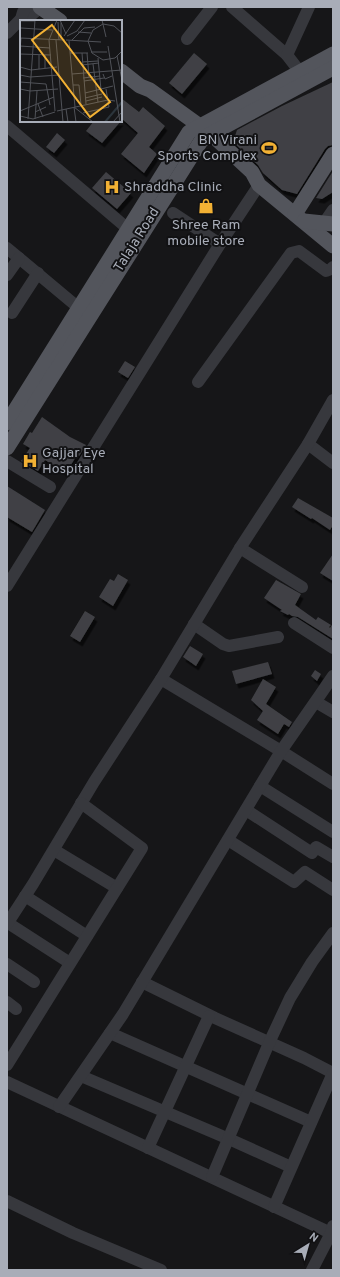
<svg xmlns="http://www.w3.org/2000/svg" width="340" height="1277" viewBox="0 0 340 1277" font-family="Overpass,sans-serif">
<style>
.building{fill:#404145;filter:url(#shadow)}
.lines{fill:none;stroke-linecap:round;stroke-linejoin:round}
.minor{stroke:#37383d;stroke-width:12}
.major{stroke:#53555c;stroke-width:15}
.labels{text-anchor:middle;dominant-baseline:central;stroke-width:4;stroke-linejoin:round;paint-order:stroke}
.poi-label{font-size:14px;fill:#a8adb8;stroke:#111113;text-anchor:start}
.street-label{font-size:14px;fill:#a8adb8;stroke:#111113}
.inset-river{fill:none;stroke:#2c353c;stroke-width:2}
.inset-road{fill:none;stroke:#505258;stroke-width:1}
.view{fill:#f2b134;fill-opacity:0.15;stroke:#f2b134;stroke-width:2}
.inset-edge{fill:none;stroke:#a8adb8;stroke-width:2}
</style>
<defs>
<filter id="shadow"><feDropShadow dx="2.5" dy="4.5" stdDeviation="0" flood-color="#0009"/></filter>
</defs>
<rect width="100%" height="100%" fill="#161618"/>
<g class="building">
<path d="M194 53 207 64 182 94 169 83Z"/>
<path d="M333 82V145L328 146 325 149 297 194 282 190 263 173 258 165 233 142 237 130 282 106Z"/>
<path d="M121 98 139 112 143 107 165 126 149 147 157 154 144 173 121 154 138 133 121 118Z"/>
<path d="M94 121H121L102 143 86 131Z"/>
<path d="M57 133 65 140 54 153 46 147Z"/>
<path d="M333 171V192L322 199 316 198Z"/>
<path d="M106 172 131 193 117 209 92 188Z"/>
<path d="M125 361 135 367 128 378 118 372Z"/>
<path d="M42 417 70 437 86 445 79 456 77 455 66 473 45 460 38 471 21 461 30 448 23 444 30 432 32 433Z"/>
<path d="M7 486 45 510 32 532 7 517Z"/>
<path d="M298 498 333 518V525L330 530 312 518 311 519 292 507Z"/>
<path d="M333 554V581L320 573Z"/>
<path d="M118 574 128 580 113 606 99 597 110 579 114 581Z"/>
<path d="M276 580 301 594 295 605 316 620 318 617 331 625 329 627 330 628 333 623V639L298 617 292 616 289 614 288 615 280 611 282 610 264 598Z"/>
<path d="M85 611 95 617 80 642 70 636Z"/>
<path d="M190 646 203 654 196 666 183 657Z"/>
<path d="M268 662 272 674 236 684 232 671Z"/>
<path d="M315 670 321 674 317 681 311 676Z"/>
<path d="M263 679 276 687 266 704 292 722 289 727 284 724 278 734 257 720 263 711 251 700Z"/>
</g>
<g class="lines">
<g class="minor">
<path d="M232 7 287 55"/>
<path d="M21 19 28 18 41 7"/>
<path d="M7 33 21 19 23 12 27 7"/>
<path d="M187 39 212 7"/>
<path d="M300 72 287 55 309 7"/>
<path d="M7 126 134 234"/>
<path d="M173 213 220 244"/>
<path d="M324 223 333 210"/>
<path d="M7 248 86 314"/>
<path d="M7 275 19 258"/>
<path d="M12 313 38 273"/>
<path d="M198 382 291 253 299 251 326 271 331 269 333 267"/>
<path d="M308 444 333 463"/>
<path d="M7 461 50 487"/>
<path d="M240 548 302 587"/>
<path d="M7 586 220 244 259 185"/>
<path d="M294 623 333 648"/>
<path d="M194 624 223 644 229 646 278 637"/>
<path d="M161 679 281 751 333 784"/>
<path d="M316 702 333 712"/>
<path d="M260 786 333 832"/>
<path d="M246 810 312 853 316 847 333 857"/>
<path d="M228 840 294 882 305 872 333 890"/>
<path d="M54 850 117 888"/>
<path d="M25 896 87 936"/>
<path d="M8 923 70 963"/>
<path d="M7 924 33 884 94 782 161 679 240 548 308 444 333 400"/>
<path d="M7 964 34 982"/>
<path d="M142 982 215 1018 304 1058 333 1073"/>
<path d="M7 1002 16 1009"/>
<path d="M110 1033 311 1122"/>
<path d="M7 1065 142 848 81 803"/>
<path d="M81 1076 229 1139 291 1167"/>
<path d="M7 1082 333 1234"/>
<path d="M59 1107 123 1014 281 751 320 695 333 676"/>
<path d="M148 1148 209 1016"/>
<path d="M212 1177 269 1043 290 998 312 962 333 933"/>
<path d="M7 1201 73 1233 161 1270"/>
<path d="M274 1207 333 1073"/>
<path d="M312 1270 331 1233 333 1226"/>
</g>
<g class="major">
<path d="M40 7 60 21"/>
<path d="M121 71 140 86 150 90 211 134 252 172 259 185 333 246"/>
<path d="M295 214 333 154"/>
<path d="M304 221 333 224"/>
<path d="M7 423 189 132 333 54"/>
<path d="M7 448 201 141 209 135 333 68"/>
</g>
</g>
<defs>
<symbol id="stadium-bare" viewBox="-9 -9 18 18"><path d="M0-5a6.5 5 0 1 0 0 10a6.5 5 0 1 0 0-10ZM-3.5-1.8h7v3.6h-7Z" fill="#f2b134" stroke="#111113" stroke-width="2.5" paint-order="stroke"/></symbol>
<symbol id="hospital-bare" viewBox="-9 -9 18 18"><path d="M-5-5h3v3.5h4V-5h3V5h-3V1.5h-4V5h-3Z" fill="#f2b134" stroke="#111113" stroke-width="2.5" paint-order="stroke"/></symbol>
<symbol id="shop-bare" viewBox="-9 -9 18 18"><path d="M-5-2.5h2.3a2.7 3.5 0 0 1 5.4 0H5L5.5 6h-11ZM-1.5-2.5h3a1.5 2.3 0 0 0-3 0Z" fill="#f2b134" stroke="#111113" stroke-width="2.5" paint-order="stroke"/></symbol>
</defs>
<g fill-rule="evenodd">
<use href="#stadium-bare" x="258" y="137" width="22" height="22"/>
<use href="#hospital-bare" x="101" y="176" width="22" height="22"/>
<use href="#shop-bare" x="195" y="195" width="22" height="22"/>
<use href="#hospital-bare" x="19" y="450" width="22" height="22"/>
</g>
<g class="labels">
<g class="poi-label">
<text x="257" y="140" text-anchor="end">BN Virani<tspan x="257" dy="16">Sports Complex</tspan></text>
<text x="124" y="187">Shraddha Clinic</text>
<text x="206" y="225" text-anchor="middle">Shree Ram<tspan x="206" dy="16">mobile store</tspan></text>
<text x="42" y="453">Gajjar Eye<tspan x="42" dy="16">Hospital</tspan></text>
</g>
<g class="street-label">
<text transform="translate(137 240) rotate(-58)">Talaja Road</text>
</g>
</g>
<g transform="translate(20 20)">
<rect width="102" height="102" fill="#161618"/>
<path class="inset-river" d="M85 102 102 82"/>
<path class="inset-road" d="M40 0 46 14M82 0 86 17M0 1H15M38 2 39 20M41 3V19M1 8 32 10M58 12 71 13M102 13 94 6 83 4 73 10 68 21 72 33 83 40 95 38 102 31M44 16 55 0M47 16 57 11 65 0M0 18 45 20M36 20 43 102M46 20 81 22M52 20 64 8 75 7M49 21 55 87M0 26 30 28M88 26 100 102M0 30 1 18M71 32H87M50 33H68M62 33 66 84M67 33 69 57M0 34 31 35M25 35V48M97 36 102 60M78 38 81 70M62 42 78 41M73 44 78 82M62 45 79 43M0 47 11 50 37 47M19 49V35M52 54 102 50M83 54 85 59 92 56M0 55 10 57 39 55M63 58 80 56M64 61 84 58M0 62 26 64 30 85M53 65H59L61 85M0 69 10 71 38 69M65 73 93 66M65 78 82 74M66 81 82 77M18 84 23 97M46 89 48 102M0 91 34 77M35 91 29 20 37 0M37 91 88 80 95 81M15 92 26 87M63 93 89 87 86 69M0 96 13 99 35 92M8 99 15 0M15 99 17 71M56 102 54 87 73 102M93 102 102 92"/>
<path class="view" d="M32 5 90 82 70 97 12 20Z"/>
<rect width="102" height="102" class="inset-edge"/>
</g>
<rect width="340" height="1277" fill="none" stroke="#a8adb8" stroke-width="16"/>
<g transform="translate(308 1245) rotate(37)" stroke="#111113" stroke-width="3" paint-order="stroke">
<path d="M0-3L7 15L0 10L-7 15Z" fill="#a8adb8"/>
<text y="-6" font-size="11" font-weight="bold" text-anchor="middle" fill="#a8adb8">N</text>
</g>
</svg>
